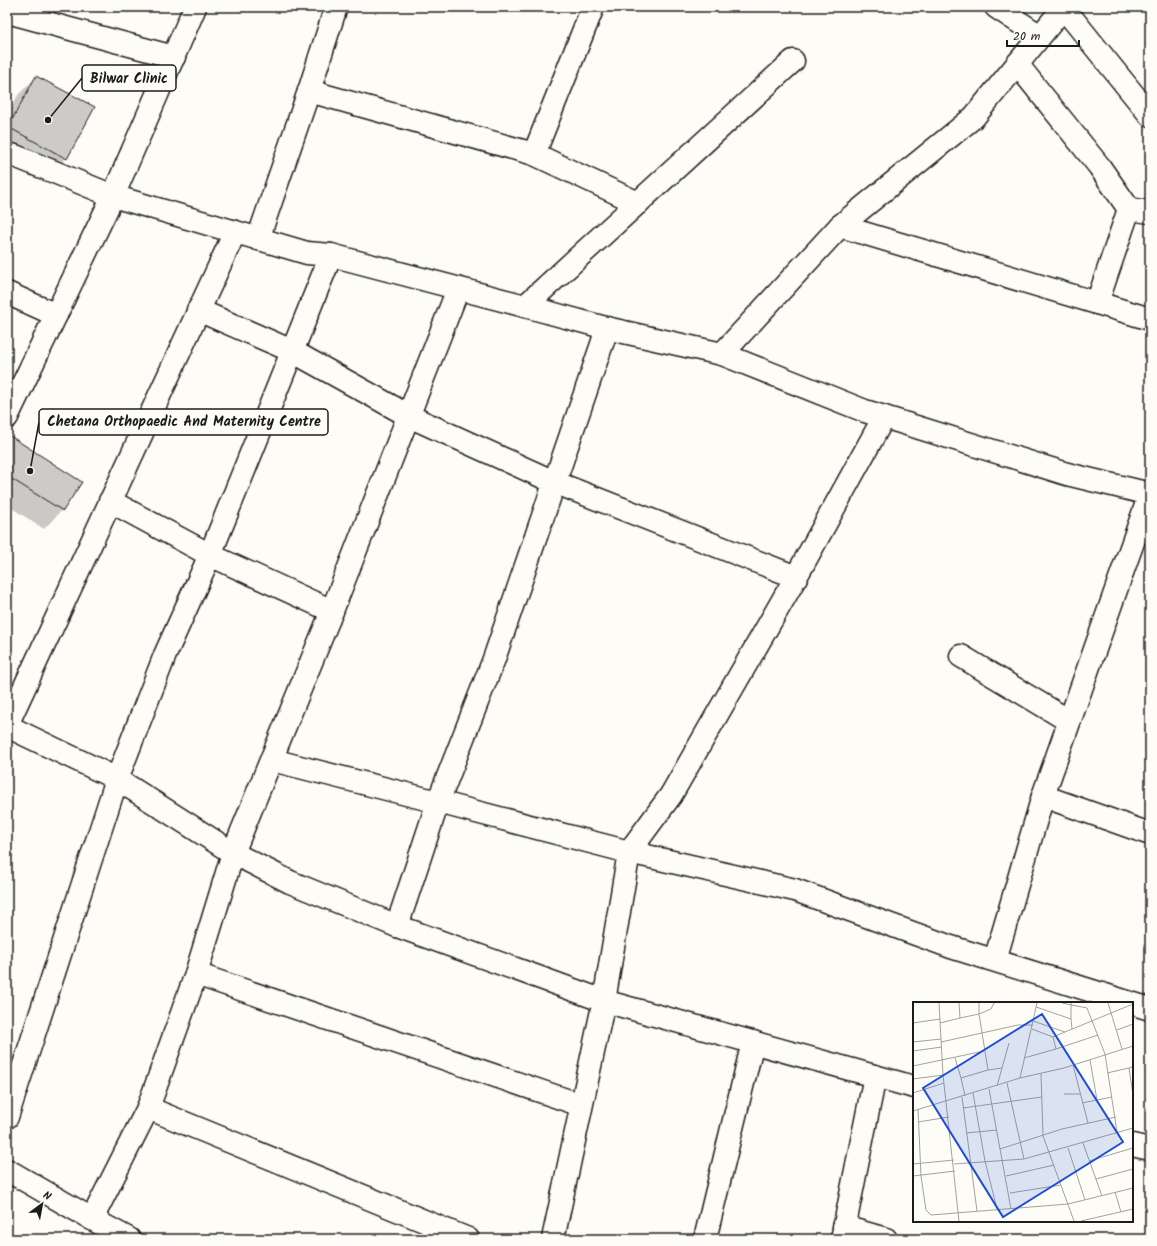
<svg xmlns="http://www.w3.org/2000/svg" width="1157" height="1246" viewBox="0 0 1157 1246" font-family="Kalam,sans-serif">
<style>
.shadow{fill:#0003}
.building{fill:#cccbc8;stroke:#1c1c1c}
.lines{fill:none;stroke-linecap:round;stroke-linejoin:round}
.minor-casing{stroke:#1c1c1c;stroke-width:25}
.minor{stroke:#fdfcf7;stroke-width:22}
.inset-road{fill:none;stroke:#a3a29f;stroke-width:1}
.view{fill:#1d4ed8;fill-opacity:0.15;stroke:#1d4ed8;stroke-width:2}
.inset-edge{fill:none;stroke:#1c1c1c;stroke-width:2}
.leader{fill:none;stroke:#1c1c1c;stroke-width:1.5}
.callout-dot{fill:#1c1c1c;stroke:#fdfcf7;stroke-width:1.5}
.callout{fill:#fdfcf7;stroke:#1c1c1c;stroke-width:1.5}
.callout-label{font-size:14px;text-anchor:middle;font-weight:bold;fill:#1c1c1c}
</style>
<rect width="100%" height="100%" fill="#fdfcf7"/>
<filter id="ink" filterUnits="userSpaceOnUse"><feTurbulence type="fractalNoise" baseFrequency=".025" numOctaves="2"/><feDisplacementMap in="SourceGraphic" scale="8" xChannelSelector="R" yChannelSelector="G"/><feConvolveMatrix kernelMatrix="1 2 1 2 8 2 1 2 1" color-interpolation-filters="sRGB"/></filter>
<g filter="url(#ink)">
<g class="shadow">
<path d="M36 77 66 158 48 176 7 154V116L18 95Z"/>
<path d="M7 435 62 510 44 529 7 505Z"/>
</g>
<g class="building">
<path d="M36 76 95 107 67 159 8 127Z"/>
<path d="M7 434 82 482 63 511 7 476Z"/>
</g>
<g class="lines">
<defs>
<g id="minor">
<path d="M996 7 1040 36"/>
<path d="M1063 7 1150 115"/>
<path d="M7 12 174 57"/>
<path d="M1017 64 1099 166 1129 209 1097 303 1150 319"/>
<path d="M309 91 336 7"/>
<path d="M7 154 15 156 113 196 307 253 331 255 525 306 606 328 722 354 840 226 974 117 1064 7"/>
<path d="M534 154 638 203"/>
<path d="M1129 209 1150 212"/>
<path d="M840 226 1097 303"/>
<path d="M258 239 309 91 534 154 593 7"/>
<path d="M7 293 56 315"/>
<path d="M525 306 793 61"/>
<path d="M198 310 292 351 409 416 554 482 796 577"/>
<path d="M722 354 865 411 1067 474 1150 494 1043 796 995 960"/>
<path d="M7 417 113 196 195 7"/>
<path d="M110 501 210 555 332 611"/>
<path d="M961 656 1069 721"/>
<path d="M7 725 235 232"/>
<path d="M7 726 117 779 233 853 290 882 397 926 604 1001 914 1087"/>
<path d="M272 760 438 802 629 852 795 890 951 947 1150 1009"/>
<path d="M1043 796 1150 834"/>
<path d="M397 926 438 802 494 659 603 341 606 328"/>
<path d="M196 974 581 1105"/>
<path d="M148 1108 468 1239"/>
<path d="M7 1117 117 779 165 655 210 555 331 255"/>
<path d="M1132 1145 1150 1149"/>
<path d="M7 1170 92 1219 129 1239"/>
<path d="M92 1219 148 1108 196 974 233 853 332 611 458 289"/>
<path d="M844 1227 886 1239"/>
<path d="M553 1239 604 1001 629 852 671 795 796 577 884 417"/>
<path d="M705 1239 753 1042"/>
<path d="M842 1239 875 1076"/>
</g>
</defs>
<use href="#minor" class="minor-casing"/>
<use href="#minor" class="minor"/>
</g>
</g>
<g transform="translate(913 1002)">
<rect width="220" height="220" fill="#fdfcf7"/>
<path class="inset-road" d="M26 1 30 73 46 219M46 1 47 16 66 12 75 68 48 76 52 94M66 1V12L78 7 81 1M149 1 174 6 192 52 204 130M195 1 209 47M123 5 158 17 159 27M158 17V1M120 19 152 30 220 2M0 21 27 17M27 21 47 16M119 27 140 35 143 47 185 33M204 28 220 22M140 35 152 30M0 40 28 37M28 40 105 23H120M0 49 29 45M42 56 48 76M111 56 143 47M177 58 184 98M160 63 175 121M0 64 71 49M220 65 216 66 220 93M75 68 89 66M194 71 216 66M128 72 130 134 161 219M107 76 151 66 220 44M0 77 30 73M94 81 111 157M84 84 96 41M76 87 98 207M0 91 31 81M60 91 72 159 84 207M151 92H167M49 95 64 209M169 101 199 95M50 106 129 95M5 107 8 174 13 208 18 213 155 202 220 186M0 109 107 76 124 1M5 120 36 115M53 131 84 128M170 141 189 194M155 146 172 198M87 147 149 127 203 115M176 159 220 146M0 162 41 158M41 162 111 157 220 126M0 174 42 169M93 174 141 163M183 177 220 167M202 190 208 210M97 191 148 183M168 219 220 207"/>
<path class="view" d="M129 12 210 140 90 215 10 86Z"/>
<rect width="220" height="220" class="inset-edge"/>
</g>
<path class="leader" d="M48 120L82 78M30 471L39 422"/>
<g class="callout-dot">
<circle cx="48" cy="120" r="4"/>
<circle cx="30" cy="471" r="4"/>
</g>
<g class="callout">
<rect x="82" y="65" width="94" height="26" rx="4"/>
<rect x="39" y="409" width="289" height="26" rx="4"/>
</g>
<g class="callout-label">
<text x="129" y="83">Bilwar Clinic</text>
<text x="184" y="426">Chetana Orthopaedic And Maternity Centre</text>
</g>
<rect width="1157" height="1246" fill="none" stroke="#fdfcf7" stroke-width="24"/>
<rect x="12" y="12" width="1133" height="1222" fill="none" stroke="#1c1c1c" stroke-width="1.5" filter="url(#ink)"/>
<g transform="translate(42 1204) rotate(32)" stroke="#fdfcf7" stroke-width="3" paint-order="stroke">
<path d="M0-3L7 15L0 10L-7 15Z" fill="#1c1c1c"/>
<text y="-6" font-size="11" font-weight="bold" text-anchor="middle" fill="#1c1c1c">N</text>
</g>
<path d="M1007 40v6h72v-6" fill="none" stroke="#1c1c1c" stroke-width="2"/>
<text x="1013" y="40" font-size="12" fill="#1c1c1c" stroke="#fdfcf7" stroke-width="3" paint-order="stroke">20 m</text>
</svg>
